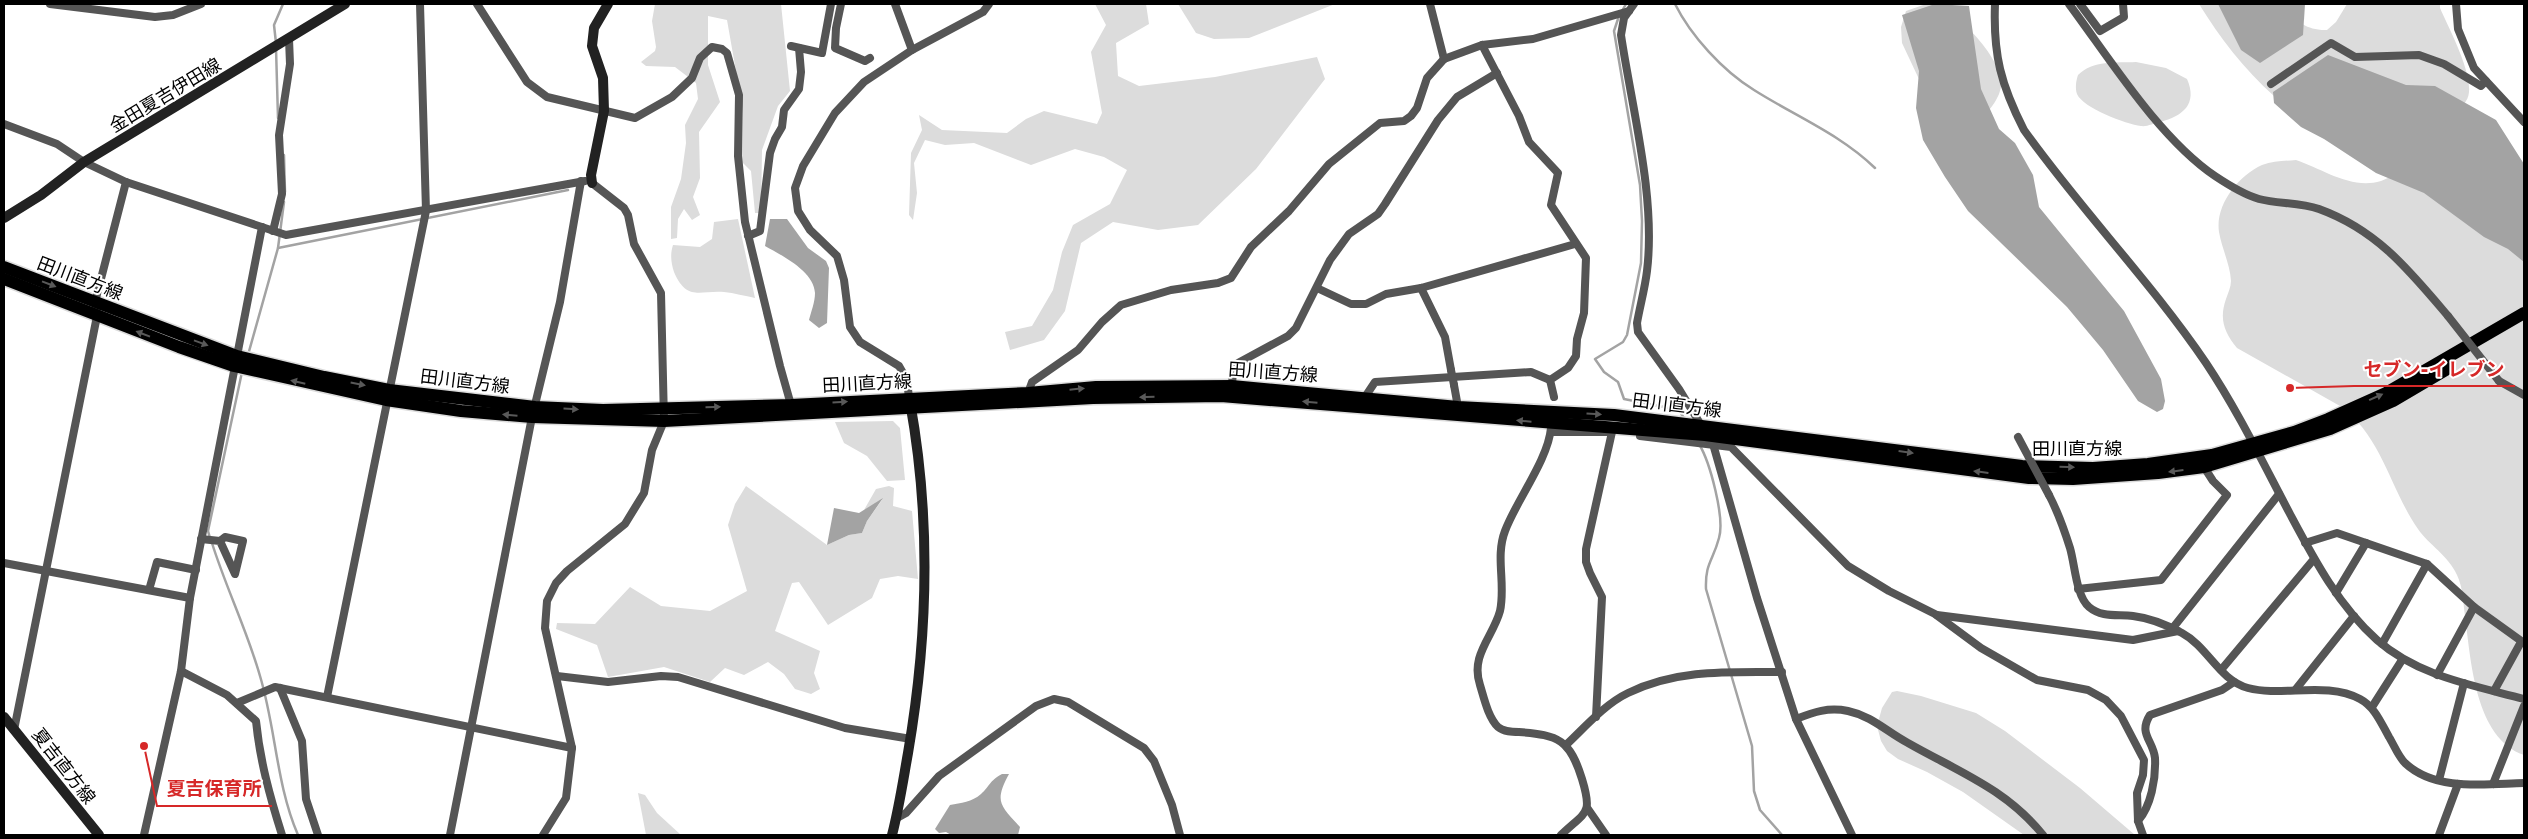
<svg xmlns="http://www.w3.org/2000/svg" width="2528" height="839" viewBox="0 0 2528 839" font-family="'DejaVu Sans','Noto Sans JP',sans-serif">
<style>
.green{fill:#dcdcdc}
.water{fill:#a3a3a3}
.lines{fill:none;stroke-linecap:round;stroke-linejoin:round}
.stream{stroke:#a3a3a3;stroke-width:2.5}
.primary-casing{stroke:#dbdbdb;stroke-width:15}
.street{stroke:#555;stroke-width:8}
.secondary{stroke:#222;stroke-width:10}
.primary{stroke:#000;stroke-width:12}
.street-bridge{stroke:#555;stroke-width:8}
.oneway{fill:#595959}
.labels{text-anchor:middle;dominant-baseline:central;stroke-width:4;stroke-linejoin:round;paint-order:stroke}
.street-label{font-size:18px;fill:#000;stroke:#fff}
.leader{fill:none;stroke:#d62828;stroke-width:2}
.callout-dot{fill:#d62828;stroke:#fff;stroke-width:2}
.callout-label{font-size:19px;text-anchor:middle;font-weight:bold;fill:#d62828;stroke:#fff;stroke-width:4;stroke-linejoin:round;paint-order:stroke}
</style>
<rect width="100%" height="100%" fill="#fff"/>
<g class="green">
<path d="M655 4H781L790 91 778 106 762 150 761 213H755L751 171 742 162 743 111 727 20 708 16V65L720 102 699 132 700 178 693 197 700 215 692 220 684 209 678 219 677 238 671 239V207L681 179 686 143 685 125 698 99 696 83 675 67 646 66 641 62 655 51 656 47 652 21Z"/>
<path d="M1095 4H1146L1149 24 1116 43 1118 76 1139 86 1215 77 1317 57 1325 79 1256 169 1198 225 1158 230 1113 222 1081 243 1065 311 1044 340 1010 350 1005 332 1032 326 1053 290 1062 252 1073 225 1110 204 1127 170 1104 157 1075 149 1031 165 974 143 945 145 925 140 914 163 917 193 913 220 909 215 911 153 922 130 919 115 942 130 1007 133 1026 119 1044 111 1097 124 1102 113 1091 52 1106 25Z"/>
<path d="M1178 4H1335L1249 38 1214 39 1196 33Z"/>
<path d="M1926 4C1952 4 1998 54 2001 80 2003 96 1989 110 1980 121L1937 105 1918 77 1902 43 1901 27 1906 11Z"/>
<path d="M2199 4C2211 4 2264 1 2272 4 2293 13 2300 31 2327 30L2336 22 2347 4H2440V8C2448 27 2479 83 2466 101 2464 105 2458 109 2454 112L2274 96C2244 69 2220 38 2199 4Z"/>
<path d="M2136 62 2166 68 2187 79C2198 104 2183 116 2160 122 2154 123 2147 127 2141 126 2126 124 2083 108 2077 94 2075 88 2076 81 2078 75 2093 60 2116 63 2136 62Z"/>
<path d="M2296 160C2323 169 2351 190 2381 181 2392 177 2404 168 2415 162L2524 190V755C2475 738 2471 661 2465 616 2463 603 2463 587 2457 575 2448 555 2429 545 2418 529 2390 489 2382 436 2340 406L2237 348C2224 332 2219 319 2226 299 2228 293 2231 287 2231 281 2230 264 2222 249 2219 232 2215 205 2238 176 2262 165 2273 161 2284 161 2296 160Z"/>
<path d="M738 219 755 298C745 296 734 293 724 292 700 290 687 302 674 272 671 263 670 254 673 245L700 247 712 239 714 222Z"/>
<path d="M893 421 900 428 905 480 887 481 867 456 844 443 835 422Z"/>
<path d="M746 486 827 545 849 535 862 533 867 521 882 500 864 510 876 489 889 486 894 488 893 506 912 511 918 579 898 576 880 579 872 598 828 625 799 582 792 583 775 631 820 651 814 673 820 689 811 694 795 689 784 674 768 662 744 675 725 668 710 682 664 667 608 677 597 645 556 629 557 623 595 624 630 587 661 606 710 611 747 591 728 525 735 504Z"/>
<path d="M1897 691 1921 696 1976 713 2005 731 2080 788 2135 835H2024L1963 792 1927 772 1898 759 1887 751 1881 741 1877 726 1882 708 1892 692Z"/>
<path d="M638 793 645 795 657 813 681 835H646Z"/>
</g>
<g class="water">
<path d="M1935 4 1969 6 1981 89 1999 129 2015 143 2033 175 2039 207 2124 311 2161 379 2165 401 2163 409 2157 412 2138 401 2103 350 2067 307 1968 211 1945 177 1923 140 1916 108 1919 71 1902 15Z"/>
<path d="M2218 4H2305L2303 35 2260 63 2241 50Z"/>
<path d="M2328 55 2406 85 2435 86 2496 120 2524 164V262L2508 249 2484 237 2424 193 2376 173 2324 139 2301 127 2274 103 2273 92Z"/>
<path d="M770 219H787L808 248 826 261 829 268 827 323 819 328 809 320C811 312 815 302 815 293 814 271 781 255 765 246Z"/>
<path d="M883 498 867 521 862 533 849 535 827 545 834 508 859 513Z"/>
<path d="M1002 774H1009C994 802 1000 805 1020 827L1018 835H951L946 832 939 833 935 829 950 805C961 803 972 802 981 794 990 786 989 781 1002 774Z"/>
</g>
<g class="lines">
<g class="stream">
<path d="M1675 4C1691 36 1723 71 1754 90 1795 116 1840 134 1875 168"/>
<path d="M1622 11 1626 4"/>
<path d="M1619 16 1614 31 1640 185 1642 221 1641 263 1627 335 1623 342 1595 359 1604 372 1618 382 1624 399 1679 410 1685 420"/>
<path d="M276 43 274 25 283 4"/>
<path d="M276 48 278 118"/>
<path d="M284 155 285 192"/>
<path d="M278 248 568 190"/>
<path d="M248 355 278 248 284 202"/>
<path d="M1699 444C1710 462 1725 518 1719 538 1713 561 1705 563 1706 589L1752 746 1754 791 1760 810 1782 835"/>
<path d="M210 538 208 531 242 372"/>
<path d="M212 543C226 588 247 630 260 676 276 729 276 784 298 835"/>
</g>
<defs>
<g id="primary">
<path d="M4 267 237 356 324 377 389 390 535 407 603 410 791 405 1028 393 1096 387 1232 386 1458 407 1614 415 2022 466 2093 468 2148 464 2212 455 2294 432 2328 419 2386 393 2524 313"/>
<path d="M4 279 179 347 234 366 386 400 461 411 532 417 664 421 1093 398 1221 396 1705 435 2029 478 2073 479 2158 473 2204 467 2330 429 2393 401 2449 368"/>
</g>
</defs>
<use href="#primary" class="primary-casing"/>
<g class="street">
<path d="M50 4 155 17 173 15 201 4"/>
<path d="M477 4 527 82 547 97 635 118 672 97 692 78 700 58 712 47 722 49 727 53 739 95 738 156 745 222 780 366 791 405"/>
<path d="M841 4 836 28 835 48 865 61 870 58"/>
<path d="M895 4 912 50"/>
<path d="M1430 4 1444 59"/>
<path d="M1634 4 1624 18 1621 35C1632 109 1656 197 1647 271 1645 288 1640 306 1637 323L1638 332 1679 389 1701 425"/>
<path d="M1995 4C1993 55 2001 85 2024 130 2081 210 2151 282 2206 363 2238 411 2263 463 2290 514 2314 559 2338 605 2377 640 2418 676 2472 685 2524 699"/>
<path d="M2069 4C2110 59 2159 138 2215 176 2227 184 2245 195 2259 199 2278 204 2300 202 2319 209 2377 230 2409 270 2448 316"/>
<path d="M2080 4 2100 31 2124 17 2123 4"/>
<path d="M2456 4 2458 29 2474 68 2524 122"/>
<path d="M1482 45 1519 116 1529 142 1558 173 1551 205 1586 258 1584 313 1577 339 1576 356 1568 368 1550 380 1554 397"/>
<path d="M791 46 822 53 831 4"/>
<path d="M2271 84 2331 43 2355 57 2419 55 2444 64 2481 86 2486 81"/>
<path d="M4 124 57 144 84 162 126 182 286 235 585 181"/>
<path d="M273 231 282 194 279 135 290 64 289 39"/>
<path d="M748 236 760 231 770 153 775 139 782 127 784 110 799 89 801 72 799 48"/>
<path d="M1317 288 1351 304H1366L1386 294 1421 288 1575 244"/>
<path d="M1421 288 1445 337 1451 370"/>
<path d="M2499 381 2524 395"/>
<path d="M1454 385 1458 407"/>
<path d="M1232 386 1233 369 1238 363 1288 336 1296 328 1330 260 1349 234 1378 214 1385 204 1438 120 1457 97 1497 73"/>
<path d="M1028 393 1032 382 1078 350 1102 322 1121 305 1171 290 1218 283 1231 278 1251 247 1289 211 1329 164 1380 123 1404 121 1411 116 1417 108 1427 78 1444 59 1482 45 1533 39 1629 11"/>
<path d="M1365 397 1375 382 1531 372 1550 380"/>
<path d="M909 398 907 380 899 366 860 342 850 327 844 280 837 256 810 230 798 211 795 188 803 166 835 113 864 82 912 50 983 12 989 4"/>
<path d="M1551 428C1548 460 1516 501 1505 531 1495 557 1506 584 1500 611 1493 637 1470 655 1480 685 1484 698 1488 717 1498 727 1504 732 1512 732 1519 732 1559 735 1570 740 1582 779 1593 815 1586 811 1561 835"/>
<path d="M1551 432H1609"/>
<path d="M1640 436 1731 447 1848 566 1889 591 1935 614 1981 648 2037 680 2088 690 2106 700 2121 716 2144 760 2143 775 2137 793 2138 821 2143 835"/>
<path d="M1713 444 1757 598 1796 719 1852 835"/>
<path d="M2049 495C2058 512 2064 529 2070 548 2075 565 2076 596 2089 607 2102 618 2118 614 2133 616 2150 618 2167 625 2182 633 2208 647 2219 680 2248 688 2282 697 2327 681 2360 699 2375 707 2381 723 2389 737 2394 745 2398 756 2405 763 2436 792 2486 784 2524 783"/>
<path d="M201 539 220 541 225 537 243 541 235 574 220 541"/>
<path d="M2305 543 2337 533 2427 564"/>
<path d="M4 563 190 598"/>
<path d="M2078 589 2161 580 2227 495 2213 481 2204 467"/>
<path d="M149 590 157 562 196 570"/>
<path d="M2336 593 2366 543"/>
<path d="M1937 615 2133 640 2178 631"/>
<path d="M2172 629 2279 494"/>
<path d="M2382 644 2427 564 2474 607"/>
<path d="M2221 670 2314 559"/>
<path d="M181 671 227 695 256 721C260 761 270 797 282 835"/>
<path d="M2437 675 2474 607 2524 643"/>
<path d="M557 676 608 682 661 676 678 677 845 728 911 739"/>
<path d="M280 688 302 741 306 799 318 835"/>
<path d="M2296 689 2354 616"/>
<path d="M2494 691 2521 642"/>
<path d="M327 697 426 211 420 4"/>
<path d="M237 703 275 687 572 748"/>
<path d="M2372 707 2402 660"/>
<path d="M1596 717 1602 597 1590 573 1586 562V549L1612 432"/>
<path d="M1796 719C1814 712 1828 707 1848 711 1872 716 1887 732 1908 743 1959 772 2006 789 2043 835"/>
<path d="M14 730 97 316 95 302 126 182"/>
<path d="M1567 744C1585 727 1605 704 1628 693 1677 669 1729 672 1782 672"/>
<path d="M2439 780 2464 683"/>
<path d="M2493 784 2524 706"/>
<path d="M1588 809 1606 835"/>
<path d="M897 818 906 813 939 776 1036 706 1054 699 1068 702 1144 748 1154 761 1172 805 1180 835"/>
<path d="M2138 821C2151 806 2156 779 2155 758 2153 740 2138 734 2150 715L2222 690 2234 682"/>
<path d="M144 835 181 671 190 598 262 227"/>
<path d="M450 835 532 417 560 302 581 181"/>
<path d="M543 835 566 798 572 748 545 628 547 601 556 583 567 571 625 524 644 493 652 450 664 421 661 293 634 244 628 215 624 208 592 183"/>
<path d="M2439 835 2458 784"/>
</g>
<g class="secondary">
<path d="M592 183 591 175 604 111 603 78 592 46 594 28 608 4"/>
<path d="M4 218 41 195 84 162 345 4"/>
<path d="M4 717 99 835"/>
<path d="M892 835C899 808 903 781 908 753 928 637 931 518 910 402"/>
</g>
<use href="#primary" class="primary"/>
<g class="street-bridge">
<path d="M2448 316 2499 381"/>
<path d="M1451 370 1454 385"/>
<path d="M2018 437 2049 495"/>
</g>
</g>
<defs><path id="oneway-solid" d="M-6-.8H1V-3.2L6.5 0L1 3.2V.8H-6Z" transform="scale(1.25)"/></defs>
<g class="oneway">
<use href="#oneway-solid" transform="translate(49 284) rotate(21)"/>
<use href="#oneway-solid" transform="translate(143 334) rotate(-159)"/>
<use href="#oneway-solid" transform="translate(201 343) rotate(20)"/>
<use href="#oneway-solid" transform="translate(298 382) rotate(-167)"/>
<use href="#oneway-solid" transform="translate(358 384) rotate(11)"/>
<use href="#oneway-solid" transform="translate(1077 389) rotate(-6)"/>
<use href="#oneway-solid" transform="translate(1147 397) rotate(179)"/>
<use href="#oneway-solid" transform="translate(2376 397) rotate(-24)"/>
<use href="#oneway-solid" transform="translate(840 402) rotate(-3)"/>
<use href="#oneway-solid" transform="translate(1310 402) rotate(-175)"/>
<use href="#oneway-solid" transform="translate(713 407) rotate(-2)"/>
<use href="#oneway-solid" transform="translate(571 409) rotate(3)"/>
<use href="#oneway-solid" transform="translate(1594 414) rotate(3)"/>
<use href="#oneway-solid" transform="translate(510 415) rotate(-175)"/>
<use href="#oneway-solid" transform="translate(1524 421) rotate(-175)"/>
<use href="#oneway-solid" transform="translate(1906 452) rotate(8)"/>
<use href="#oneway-solid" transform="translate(2067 467) rotate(1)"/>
<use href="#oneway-solid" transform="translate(2176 471) rotate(173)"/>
<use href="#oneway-solid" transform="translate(1981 472) rotate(-173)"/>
</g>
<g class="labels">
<g class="street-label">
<text transform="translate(165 95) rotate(-31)">金田夏吉伊田線</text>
<text transform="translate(80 278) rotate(21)">田川直方線</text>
<text transform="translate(1273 372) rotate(4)">田川直方線</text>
<text transform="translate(465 381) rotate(7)">田川直方線</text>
<text transform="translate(867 383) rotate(-3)">田川直方線</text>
<text transform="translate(1677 405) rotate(7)">田川直方線</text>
<text x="2077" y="448">田川直方線</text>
<text transform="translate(64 766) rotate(52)">夏吉直方線</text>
</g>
</g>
<path class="leader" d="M2290 388L2354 386H2515M144 746L157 806H272"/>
<g class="callout-dot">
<circle cx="2290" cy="388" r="5"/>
<circle cx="144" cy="746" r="5"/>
</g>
<g class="callout-label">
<text x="2434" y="376">セブン-イレブン</text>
<text x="214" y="795">夏吉保育所</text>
</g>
<rect width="2528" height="839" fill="none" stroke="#000000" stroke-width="10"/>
</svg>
